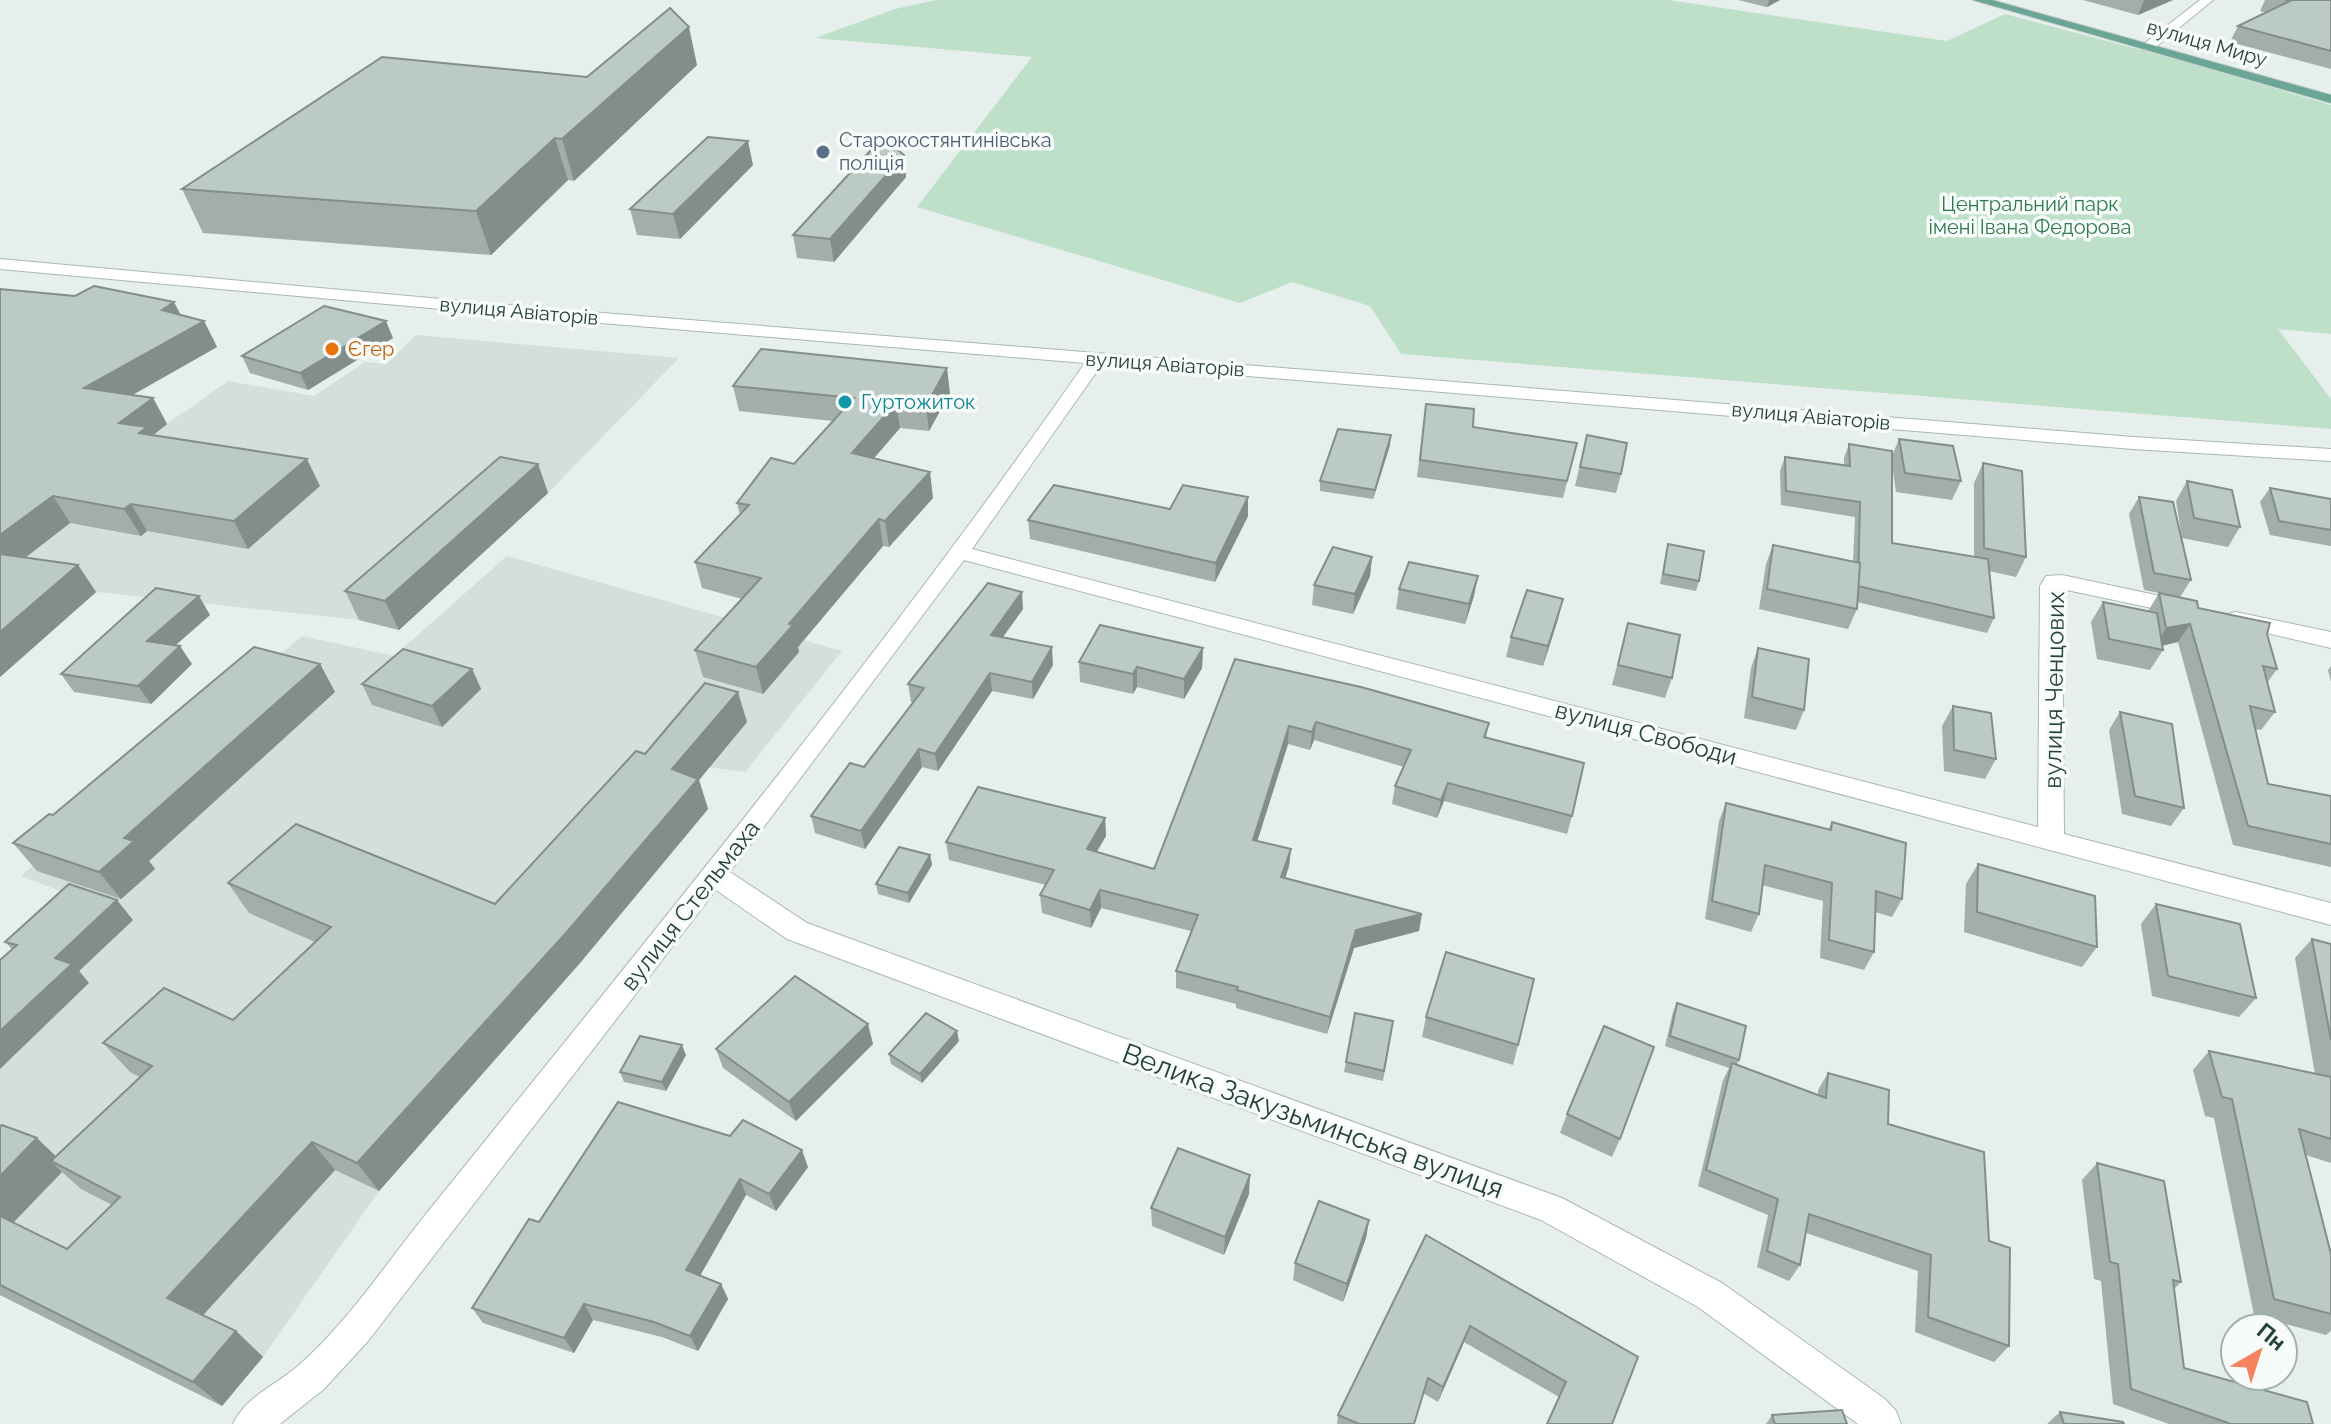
<svg xmlns="http://www.w3.org/2000/svg" width="2331" height="1424" viewBox="0 0 2331 1424" font-family="Raleway,sans-serif">
<style>
.built{fill:#d4dfda}
.green{fill:#bfe0c8}
.lines{fill:none;stroke-linecap:round;stroke-linejoin:round}
.minor-casing{stroke:#a8b8b2;stroke-width:2}
.major-casing{stroke:#c2cac8;stroke-width:2}
.minor{fill:#fff;fill-rule:evenodd}
.major{fill:#6aa596;fill-rule:evenodd}
.wall{fill:#a1aea9;fill-rule:evenodd}
.shaded-wall{fill:#838d89}
.building{fill:#bbcac4;stroke:#838d89;stroke-width:2}
.service-dot{fill:#5c6f8a;stroke:#f7fbf9;stroke-width:3}
.food-dot{fill:#e8710a;stroke:#f7fbf9;stroke-width:3}
.culture-dot{fill:#0f9aa8;stroke:#f7fbf9;stroke-width:3}
.labels{text-anchor:middle;dominant-baseline:central;stroke-width:7;stroke-linejoin:round;paint-order:stroke}
.far-street-label{font-size:20px;fill:#24423a;stroke:#f7fbf9}
.far-service-label{font-size:20px;fill:#4e5e75;stroke:#f7fbf9;text-anchor:start}
.far-park-label{font-size:20px;fill:#2d7a4b;stroke:#f7fbf9}
.far-food-label{font-size:20px;fill:#c56008;stroke:#f7fbf9;text-anchor:start}
.far-culture-label{font-size:20px;fill:#0d838f;stroke:#f7fbf9;text-anchor:start}
.street-label{font-size:24px;fill:#24423a;stroke:#f7fbf9}
.near-street-label{font-size:28px;fill:#24423a;stroke:#f7fbf9}
</style>
<rect width="100%" height="100%" fill="#e6efeb"/>
<g class="built">
<path d="M416 335 679 358 548 493 399 630 359 620 97 592 27 653 0 399 167 424 228 381 314 396 365 362 386 364Z"/>
<path d="M507 556 842 651 745 772 706 767 686 791 708 809 580 963 379 1191 263 1357 222 1406 0 1295V977L76 897 21 876 302 636 394 656Z"/>
</g>
<path class="green" d="M936 0H1668L1947 41 2005 14 2179 60 2331 105V334L2278 329 2331 399V429L1401 354 1370 306 1292 282 1240 303 917 207 1032 57 815 38 895 9Z"/>
<g class="lines">
<defs>
<g id="minor">
<path d="M2200 0H2213L2152 50H2144V44Z"/>
<path d="M0 259 541 308 2133 437 2331 449V461L2133 449 1102 364 972 549 2038 827 2040 586 2046 576 2062 575 2193 603 2196 608 2193 613 2185 615 2062 589 2064 834 2331 903V925L964 560 730 872 807 923 1562 1198 1722 1283 1885 1399 1896 1411 1901 1424H1858L1698 1307 1541 1220 787 939 716 890 368 1341 324 1389 280 1424H233C244 1398 277 1384 298 1366 346 1324 383 1268 422 1219 648 938 879 659 1085 363L541 318 0 269Z"/>
<path d="M2236 612 2331 632V648L2228 624 2225 619 2228 614Z"/>
</g>
<path id="major" d="M1973 0H1992L2331 95V103Z"/>
</defs>
<use href="#minor" class="minor-casing"/>
<use href="#major" class="major-casing"/>
<use href="#minor" class="minor"/>
<use href="#major" class="major"/>
</g>
<g class="wall">
<path d="M1738 0H1780L1767 7Z"/>
<path d="M2083 0H2173L2138 15Z"/>
<path d="M2265 0H2331V69L2230 42 2238 26 2266 13 2260 11Z"/>
<path d="M697 65 574 181 568 180 491 255 203 233 182 189 587 77Z"/>
<path d="M904 155 906 177 834 262 797 258 793 235Z"/>
<path d="M753 165 680 239 637 235 630 209Z"/>
<path d="M0 289 181 315 204 321 217 347 132 395 153 398 167 424 153 435 320 486 248 549 147 531 141 536 70 523 25 558 78 565 96 592 0 677Z"/>
<path d="M393 338 308 390 250 373 242 356Z"/>
<path d="M733 386 950 393 929 431 900 428 874 458 933 498 889 547 883 546 798 647 799 652 763 694 703 677 695 650 742 599 702 588 695 562 740 515 737 503 794 464 833 421 739 411Z"/>
<path d="M1426 404 1473 427 1577 443 1563 498 1417 477Z"/>
<path d="M1587 435 1621 474 1616 493 1575 486Z"/>
<path d="M1899 439 1961 481 1952 500 1896 492 1892 465V543L1974 557V483L1983 463 2026 557 2016 577 1989 571 1994 618 1987 633 1857 602V609L1848 629 1759 609 1766 564 1773 545 1853 562 1855 517 1781 505 1780 471 1785 457 1844 465V458L1849 444 1892 456Z"/>
<path d="M1390 445 1373 499 1320 491V481Z"/>
<path d="M538 464 548 493 399 630 359 620 345 591Z"/>
<path d="M2187 481 2240 527 2228 547 2182 538 2176 501Z"/>
<path d="M2270 488 2331 499V546L2270 535 2260 502Z"/>
<path d="M1248 497V516L1215 582 1030 539 1028 520 1170 509Z"/>
<path d="M2139 497 2191 580 2180 597 2144 590 2129 514Z"/>
<path d="M1668 544 1699 581 1696 591 1660 584Z"/>
<path d="M1372 557 1370 576 1353 614 1312 605 1314 585Z"/>
<path d="M1399 589 1474 596 1465 624 1396 609Z"/>
<path d="M2159 593 2267 634 2277 669 2267 683 2275 712 2261 730 2255 729 2268 784 2331 796V867L2233 845 2178 642 2162 646 2163 650 2150 670 2097 659 2091 622 2103 602 2148 611Z"/>
<path d="M1023 609 1003 637 1053 665 1033 699 992 691 938 771 922 767 865 849 815 833 811 816 864 767 913 702H911L908 684Z"/>
<path d="M210 615 175 645 192 664 151 704 74 692 61 674Z"/>
<path d="M1558 619 1543 666 1506 657 1511 637Z"/>
<path d="M1628 623 1672 678 1665 698 1612 685Z"/>
<path d="M1203 648 1202 668 1184 699 1137 687 1133 694 1080 682 1079 662Z"/>
<path d="M1758 648 1804 710 1796 730 1744 718 1751 668Z"/>
<path d="M1235 659 1489 723 1486 738 1572 816 1567 834 1444 801 1437 818 1392 804 1395 786 1404 767 1314 740 1310 750 1288 744 1257 841 1291 849 1289 866 1285 878 1419 931 1354 948 1327 1034 1236 1008V1004L1176 988V971L1191 931 1101 908 1091 928 1042 913 1040 895 1046 885 949 860 946 842 1105 818 1106 836 1096 852 1154 869Z"/>
<path d="M320 664 335 692 149 861 155 869 121 899 37 871 13 843 53 815Z"/>
<path d="M2331 666V682L2328 670Z"/>
<path d="M472 669 481 689 442 727 372 705 362 684Z"/>
<path d="M1953 706 1996 759 1985 779 1944 771 1942 726Z"/>
<path d="M2120 712 2184 808 2171 826 2122 814 2109 730Z"/>
<path d="M747 722 699 780 708 809 580 963 379 1191 335 1170 203 1315 236 1331 263 1357 222 1406 0 1295V1126L56 1157 140 1077 130 1072 103 1043 233 1020 315 942 249 913 228 883 495 904 645 754ZM62 1172 81 1189 112 1205 67 1249 13 1223Z"/>
<path d="M1726 803 1828 830 1832 822 1902 899 1892 917 1875 912 1874 952 1864 970 1820 958 1823 901 1762 885 1759 914 1751 932 1705 919 1719 821Z"/>
<path d="M930 855 932 865 909 903 878 894 876 884Z"/>
<path d="M1978 864 2097 947 2082 967 1964 932 1966 884Z"/>
<path d="M2156 904 2256 998 2239 1017 2152 996 2141 924Z"/>
<path d="M133 920 79 971 89 983 12 949 5 942Z"/>
<path d="M2312 939 2331 944V1163L2306 1155 2331 1254V1331L2326 1335 2254 1315 2214 1118 2205 1116 2193 1070 2209 1051 2315 1074 2295 958Z"/>
<path d="M1677 1003 1739 1060 1737 1065 1818 1095V1090L1828 1073 1888 1124 1989 1241 2009 1346 1994 1362 1915 1332 1918 1271 1806 1233 1800 1265 1789 1281 1757 1267 1768 1215 1698 1186 1723 1080 1729 1068 1665 1046 1673 1012Z"/>
<path d="M1426 1017 1518 1045 1513 1065 1422 1037Z"/>
<path d="M1393 1021 1383 1081 1344 1072 1346 1062Z"/>
<path d="M959 1041 922 1083 891 1064 889 1054Z"/>
<path d="M873 1044 796 1121 723 1068 716 1049Z"/>
<path d="M686 1055 666 1091 624 1082 620 1072Z"/>
<path d="M618 1102 808 1167 776 1211 746 1195 700 1276 721 1284 728 1299 698 1351 662 1337 593 1320 574 1353 483 1323 472 1308 539 1222Z"/>
<path d="M1567 1114 1620 1139 1612 1157 1560 1133Z"/>
<path d="M2097 1163 2181 1282 2174 1289 2184 1368 2313 1424H2169L2113 1404 2101 1281 2094 1279 2082 1180Z"/>
<path d="M1249 1194 1224 1255 1152 1226 1151 1208Z"/>
<path d="M1369 1220 1366 1238 1343 1302 1293 1280 1295 1263Z"/>
<path d="M1426 1235 1612 1424 1559 1397 1464 1342 1438 1402 1423 1393 1414 1424H1337L1338 1415Z"/>
<path d="M2060 1412 2124 1424H2047Z"/>
<path d="M1772 1415 1847 1424H1766Z"/>
</g>
<g class="shaded-wall">
<path d="M1769 0H1780L1767 7Z"/>
<path d="M2144 0H2173L2138 15Z"/>
<path d="M689 27 697 65 574 181 562 139Z"/>
<path d="M555 138 568 180 491 255 476 211Z"/>
<path d="M748 141 753 165 680 239 673 214Z"/>
<path d="M904 155 906 177 834 262 830 239Z"/>
<path d="M174 302 187 327 162 310Z"/>
<path d="M204 321 217 347 99 414 84 388Z"/>
<path d="M386 321 393 338 308 390 300 373Z"/>
<path d="M947 368 950 393 929 431 926 406Z"/>
<path d="M153 398 167 424 152 436 162 454 119 423Z"/>
<path d="M896 403 900 428 856 479 852 453Z"/>
<path d="M1391 435 1390 445 1373 499 1375 490Z"/>
<path d="M307 459 320 486 248 549 234 521Z"/>
<path d="M538 464 548 493 399 630 385 601Z"/>
<path d="M930 472 933 498 889 547 885 521Z"/>
<path d="M53 496 70 523 0 577V535Z"/>
<path d="M1248 497V516L1215 582 1216 563Z"/>
<path d="M131 504 147 531 141 536 124 509Z"/>
<path d="M879 519 883 546 798 647 799 652 763 694 756 667 789 624Z"/>
<path d="M1372 557 1370 576 1353 614 1355 594Z"/>
<path d="M78 565 96 592 0 677V632Z"/>
<path d="M1478 576 1474 596 1465 624 1469 604Z"/>
<path d="M1022 592 1023 609 992 652 991 635Z"/>
<path d="M199 596 210 615 159 660 147 641Z"/>
<path d="M1563 599 1558 619 1543 666 1548 646Z"/>
<path d="M2190 624 2178 642 2155 647 2166 628Z"/>
<path d="M180 646 192 664 151 704 138 686Z"/>
<path d="M1052 647 1053 665 1033 699 1032 682Z"/>
<path d="M1203 648 1202 668 1184 699V679Z"/>
<path d="M320 664 335 692 149 861 155 869 121 899 99 872 124 838Z"/>
<path d="M1137 667V687L1133 694V674Z"/>
<path d="M472 669 481 689 442 727 432 706Z"/>
<path d="M990 673 992 691 938 771 935 754Z"/>
<path d="M738 692 747 722 699 780 708 809 580 963 379 1191 357 1163 672 769Z"/>
<path d="M1316 722 1314 740 1310 750 1312 732Z"/>
<path d="M1289 726 1288 744 1252 858 1253 840Z"/>
<path d="M919 749 922 767 865 849 861 831Z"/>
<path d="M1448 783 1444 801 1437 818 1441 800Z"/>
<path d="M1105 818 1106 836 1088 867 1087 849Z"/>
<path d="M1291 849 1289 866 1280 895 1281 877Z"/>
<path d="M930 855 932 865 909 903 908 893Z"/>
<path d="M1100 890 1101 908 1091 928 1090 910Z"/>
<path d="M117 900 133 920 79 971 89 983 0 1069V1031L55 958Z"/>
<path d="M1422 914 1419 931 1354 948 1327 1034 1330 1017 1356 930Z"/>
<path d="M868 1024 873 1044 796 1121 789 1102Z"/>
<path d="M957 1031 959 1041 922 1083 920 1074Z"/>
<path d="M682 1045 686 1055 666 1091 662 1082Z"/>
<path d="M37 1138 67 1167 51 1161 62 1172 5 1231 0 1226V1176Z"/>
<path d="M312 1142 335 1170 195 1324 167 1298Z"/>
<path d="M802 1150 808 1167 776 1211 769 1194Z"/>
<path d="M1250 1175 1249 1194 1224 1255 1225 1237Z"/>
<path d="M740 1179 746 1195 694 1286 686 1270Z"/>
<path d="M1369 1220 1366 1238 1343 1302 1347 1284Z"/>
<path d="M721 1284 728 1299 698 1351 690 1336Z"/>
<path d="M584 1304 593 1320 574 1353 564 1338Z"/>
<path d="M1470 1326 1464 1342 1438 1402 1443 1387Z"/>
<path d="M236 1331 263 1357 222 1406 193 1382Z"/>
</g>
<g class="building">
<path d="M2285 0H2331V51L2238 26 2290 1Z"/>
<path d="M670 8 689 27 562 139 555 138 476 211 182 189 382 57 587 77Z"/>
<path d="M708 137 748 141 673 214 630 209Z"/>
<path d="M883 137 904 155 830 239 793 235Z"/>
<path d="M94 286 174 302 162 310 204 321 84 388 153 398 119 423 147 427 139 433 307 459 234 521 131 504 124 509 53 496 0 535V289L75 296Z"/>
<path d="M324 306 386 321 300 373 242 356Z"/>
<path d="M761 349 947 368 926 406 896 403 852 453 930 472 885 521 879 519 789 624 793 625 756 667 695 650 761 578 695 562 749 505 737 503 771 458 794 464 854 398 733 386Z"/>
<path d="M1426 404 1474 409 1473 427 1577 443 1567 481 1420 460Z"/>
<path d="M1338 429 1391 435 1375 490 1320 481Z"/>
<path d="M1587 435 1627 443 1621 474 1580 467Z"/>
<path d="M1899 439 1953 446 1961 481 1905 473Z"/>
<path d="M1849 444 1892 451V543L1988 559 1994 618 1858 586 1860 502 1786 491 1785 457 1850 466Z"/>
<path d="M500 457 538 464 385 601 345 591Z"/>
<path d="M1983 463 2022 471 2026 557 1984 548Z"/>
<path d="M2187 481 2232 490 2240 527 2194 518Z"/>
<path d="M1054 485 1170 509 1183 485 1248 497 1216 563 1028 520Z"/>
<path d="M2270 488 2331 499V530L2279 521Z"/>
<path d="M2139 497 2173 502 2191 580 2154 573Z"/>
<path d="M1668 544 1704 551 1699 581 1663 574Z"/>
<path d="M1773 545 1860 563 1857 609 1767 589Z"/>
<path d="M1333 547 1372 557 1355 594 1314 585Z"/>
<path d="M0 554 78 565 0 632Z"/>
<path d="M1409 562 1478 576 1469 604 1399 589Z"/>
<path d="M988 583 1022 592 991 635 1052 647 1032 682 990 673 935 754 919 749 861 831 811 816 850 763 864 767 924 688 908 684Z"/>
<path d="M156 588 199 596 147 641 180 646 138 686 61 674Z"/>
<path d="M1527 590 1563 599 1548 646 1511 637Z"/>
<path d="M2159 593 2197 601 2198 608 2270 623 2267 634 2277 669 2263 666 2275 712 2250 706 2268 784 2331 796V844L2248 826 2190 624 2166 628Z"/>
<path d="M2103 602 2157 613 2163 650 2109 639Z"/>
<path d="M1628 623 1680 635 1672 678 1618 665Z"/>
<path d="M1100 625 1203 648 1184 679 1137 667 1133 674 1079 662Z"/>
<path d="M254 647 320 664 124 838 134 841 99 872 13 843 49 814 53 815Z"/>
<path d="M1758 648 1809 659 1804 710 1752 697Z"/>
<path d="M403 649 472 669 432 706 362 684Z"/>
<path d="M1235 659 1361 687 1489 723 1484 737 1584 763 1572 816 1448 783 1441 800 1395 786 1411 750 1316 722 1312 732 1289 726 1253 840 1291 849 1281 877 1422 914 1356 930 1330 1017 1237 990 1238 987 1176 971 1198 915 1100 890 1090 910 1040 895 1054 870 946 842 978 787 1105 818 1087 849 1154 869Z"/>
<path d="M705 683 738 692 672 769 698 779 566 933 357 1163 312 1142 167 1298 236 1331 193 1382 0 1285V1216L67 1249 120 1197 51 1161 152 1066 103 1043 164 988 233 1020 331 927 228 883 296 824 495 904 636 751 645 754Z"/>
<path d="M1953 706 1991 713 1996 759 1954 750Z"/>
<path d="M2120 712 2172 724 2184 808 2135 796Z"/>
<path d="M1726 803 1831 830 1832 822 1906 843 1902 899 1876 891 1874 952 1829 940 1832 883 1765 865 1759 914 1712 901Z"/>
<path d="M899 847 930 855 908 893 876 884Z"/>
<path d="M1978 864 2095 896 2097 947 1977 912Z"/>
<path d="M69 884 117 900 55 958 72 964 0 1031V960L17 945 5 942Z"/>
<path d="M2156 904 2240 924 2256 998 2168 976Z"/>
<path d="M2312 939 2331 944V1040Z"/>
<path d="M1446 952 1534 979 1518 1045 1426 1017Z"/>
<path d="M795 976 868 1024 789 1102 716 1049Z"/>
<path d="M1677 1003 1746 1026 1739 1060 1670 1036Z"/>
<path d="M926 1013 957 1031 920 1074 889 1054Z"/>
<path d="M1355 1013 1393 1021 1384 1071 1346 1062Z"/>
<path d="M1604 1026 1654 1047 1620 1139 1567 1114Z"/>
<path d="M640 1036 682 1045 662 1082 620 1072Z"/>
<path d="M2209 1051 2331 1077V1139L2299 1129 2331 1254V1314L2274 1299 2232 1099 2222 1097Z"/>
<path d="M1732 1063 1826 1098 1828 1073 1889 1090 1888 1124 1984 1152 1989 1241 2010 1248 2009 1346 1928 1317 1931 1255 1809 1214 1800 1265 1767 1251 1778 1199 1706 1170Z"/>
<path d="M618 1102 730 1136 743 1120 802 1150 769 1194 740 1179 686 1270 721 1284 690 1336 654 1322 584 1304 564 1338 472 1308 529 1219 539 1222Z"/>
<path d="M2 1125 37 1138 0 1176V1126Z"/>
<path d="M1178 1148 1250 1175 1225 1237 1151 1208Z"/>
<path d="M2097 1163 2164 1181 2181 1282 2173 1280 2184 1368 2307 1402 2313 1424H2231L2131 1389 2118 1264 2110 1262Z"/>
<path d="M1319 1201 1369 1220 1347 1284 1295 1263Z"/>
<path d="M1426 1235 1638 1357 1612 1424H1547L1566 1382 1470 1326 1443 1387 1428 1378 1414 1424H1359L1338 1415Z"/>
<path d="M1842 1410 1847 1424H1775L1772 1415Z"/>
<path d="M2060 1412 2123 1422 2124 1424H2064Z"/>
</g>
<circle class="service-dot" cx="823" cy="152" r="8"/>
<circle class="food-dot" cx="332" cy="349" r="8"/>
<circle class="culture-dot" cx="845" cy="402" r="8"/>
<g class="labels">
<g class="far-street-label">
<text transform="translate(2207 43) rotate(16)">вулиця Миру</text>
<text transform="translate(519 311) rotate(5)">вулиця Авіаторів</text>
<text transform="translate(1165 364) rotate(4)">вулиця Авіаторів</text>
<text transform="translate(1811 416) rotate(5)">вулиця Авіаторів</text>
</g>
<g class="far-service-label">
<text x="839" y="140">Старокостянтинівська<tspan x="839" dy="23">поліція</tspan></text>
</g>
<g class="far-park-label">
<text x="2030" y="204">Центральний парк<tspan x="2030" dy="23">імені Івана Федорова</tspan></text>
</g>
<g class="far-food-label">
<text x="348" y="349">Єгер</text>
</g>
<g class="far-culture-label">
<text x="861" y="402">Гуртожиток</text>
</g>
<g class="street-label">
<text transform="translate(2054 690) rotate(-89)">вулиця Ченцових</text>
<text transform="translate(1646 733) rotate(15)">вулиця Свободи</text>
<text transform="translate(690 905) rotate(-52)">вулиця Стельмаха</text>
</g>
<g class="near-street-label">
<text transform="translate(1313 1121) rotate(20)">Велика Закузьминська вулиця</text>
</g>
</g>
<g transform="translate(2259 1352) rotate(39)"><circle r="38" fill="#f7fbf9" stroke="#a3b1ad" stroke-width="2"/>
<path d="M0-6L14 30L0 20L-14 30Z" fill="#f4845f"/>
<text y="-12" font-size="22" font-weight="bold" text-anchor="middle" fill="#24423a">Пн</text>
</g>
</svg>
